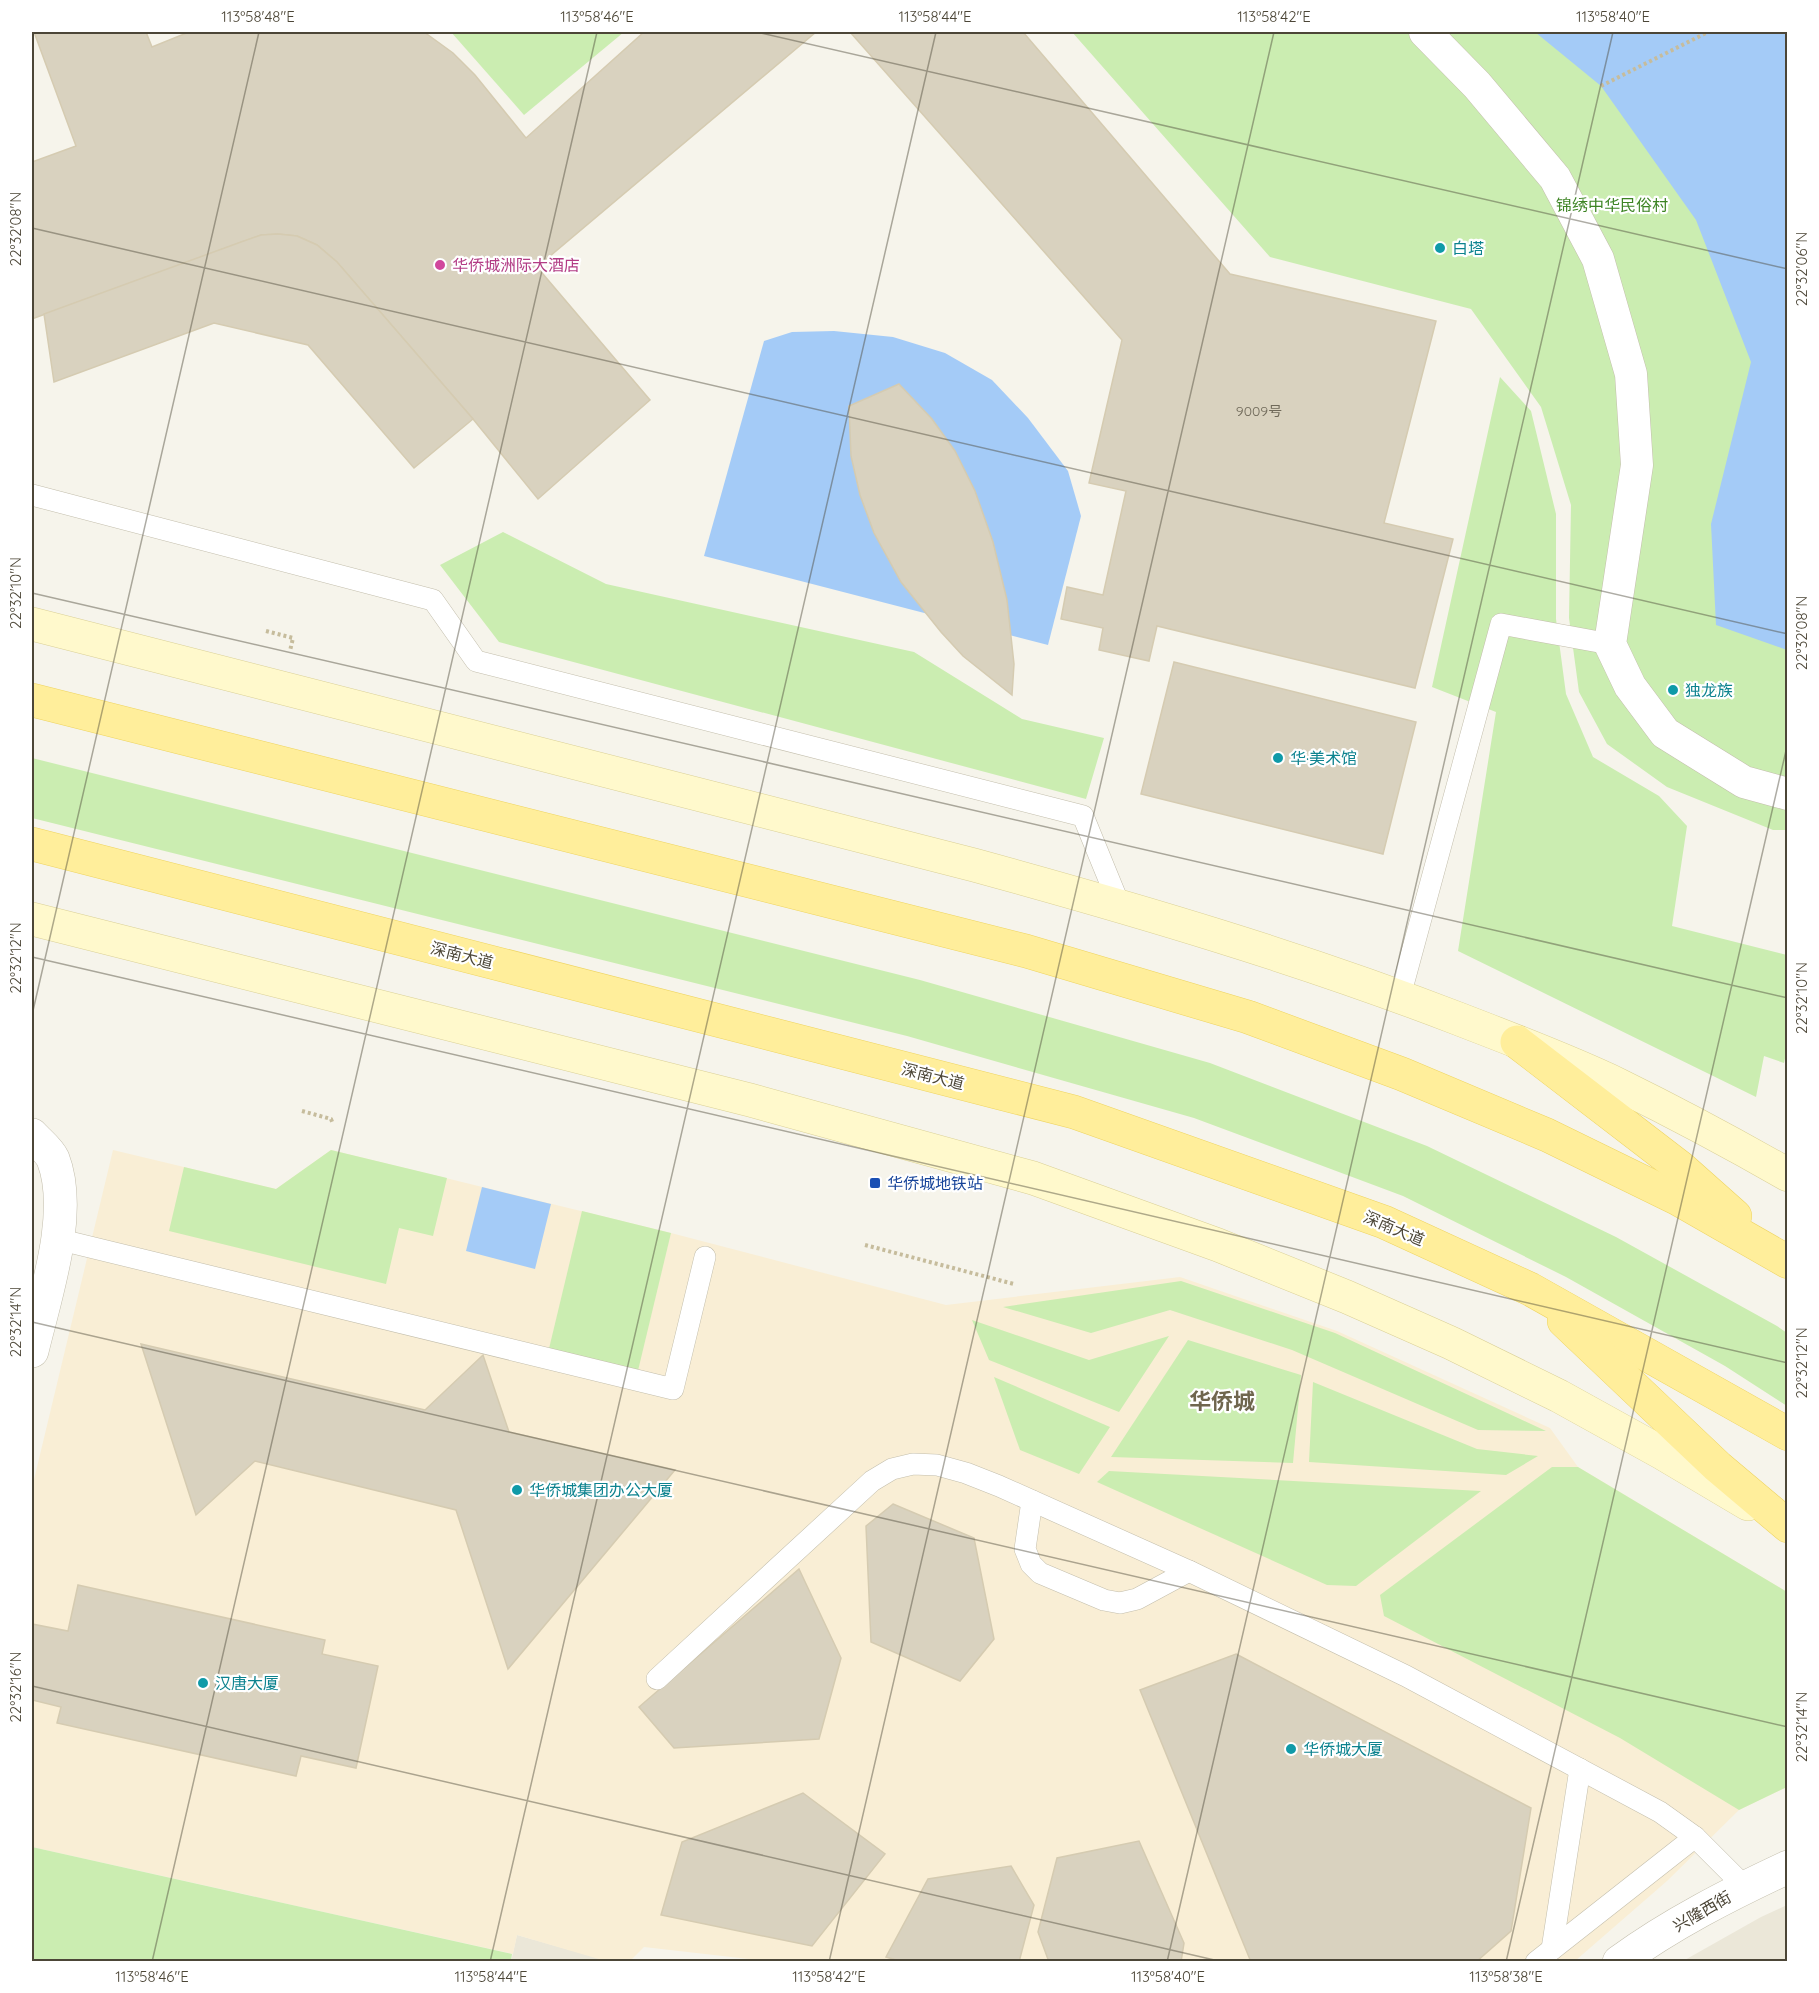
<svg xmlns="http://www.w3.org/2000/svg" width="1819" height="1993" viewBox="0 0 1819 1993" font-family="Quicksand,'Noto Sans SC',sans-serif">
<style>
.residential{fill:#ebe7d8}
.commercial{fill:#f9eed5}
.green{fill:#cbedb1}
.water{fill:#a4cbf7}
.building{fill:#d9d2bf;stroke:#d5cbb1;stroke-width:1.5}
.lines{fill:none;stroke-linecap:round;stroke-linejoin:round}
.service-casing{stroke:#c3beac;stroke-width:22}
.pedestrian-casing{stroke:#c3beac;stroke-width:33}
.minor-casing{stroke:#c3beac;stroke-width:34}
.secondary-casing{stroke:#dad097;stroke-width:34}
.primary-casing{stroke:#eed461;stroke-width:34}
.path{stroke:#c6bc9c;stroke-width:4;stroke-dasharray:3 3;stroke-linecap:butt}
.service{stroke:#fff;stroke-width:21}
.pedestrian{stroke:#fff;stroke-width:32}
.minor{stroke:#fff;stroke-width:33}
.secondary{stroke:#fff9cc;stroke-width:33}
.primary{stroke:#ffee9b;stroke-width:33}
.ticks{fill:none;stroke:#4c4637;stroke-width:1.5;stroke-opacity:0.45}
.culture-dot{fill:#0f9aa8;stroke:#fff;stroke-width:2}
.hotel-dot{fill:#d1479c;stroke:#fff;stroke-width:2}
.transit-dot{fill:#1a4fb4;stroke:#fff;stroke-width:2}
.labels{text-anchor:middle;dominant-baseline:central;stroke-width:4.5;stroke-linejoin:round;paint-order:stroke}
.number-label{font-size:14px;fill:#6f6959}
.park-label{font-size:16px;fill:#3d8424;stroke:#fff}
.culture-label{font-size:16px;fill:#0d838f;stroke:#fff;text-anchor:start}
.hotel-label{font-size:16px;fill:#b23c85;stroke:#fff;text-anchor:start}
.street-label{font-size:16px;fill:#4c4637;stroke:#fff}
.transit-label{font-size:16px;fill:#164399;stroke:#fff;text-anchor:start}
.district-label{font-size:22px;font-weight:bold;fill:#6f664e;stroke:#fff}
.neatline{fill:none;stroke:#4c4637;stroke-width:2}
.ticks-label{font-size:15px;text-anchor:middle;fill:#4c4637}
</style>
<rect width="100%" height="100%" fill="#f6f4eb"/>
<g class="residential">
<path d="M1787 1905V1961H1683L1761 1917Z"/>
<path d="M517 1935 609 1961 511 1962Z"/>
</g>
<path class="commercial" d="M113 1150 276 1189 331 1150 671 1233 946 1305 1180 1277 1337 1331 1550 1428 1578 1467 1787 1592V1787L1739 1810 1667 1881 1575 1961 776 1962 644 1947 630 1961 609 1962 517 1935 513 1954 32 1847V1488Z"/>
<g class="green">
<path d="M451 32H624L524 115Z"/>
<path d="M1072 32H1787V830H1773L1667 787 1607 744 1579 692 1569 618 1571 505 1541 407 1471 309 1270 257Z"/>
<path d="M1500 377 1531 411 1556 514V619L1566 694 1593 757 1659 796 1687 826 1672 926 1787 955V1049L1784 1063 1764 1056 1756 1097 1458 951 1496 712 1432 687Z"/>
<path d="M503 532 606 584 914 652 1022 719 1104 738 1086 799 499 642 440 565Z"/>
<path d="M32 758 920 980 1210 1063 1427 1146 1616 1237 1777 1326 1787 1333V1406L1725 1366 1566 1277 1403 1196 1194 1118 907 1036 32 818Z"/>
<path d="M331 1150 447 1178 433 1236 399 1228 386 1284 169 1231 184 1167 276 1189Z"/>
<path d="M582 1211 671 1233 636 1379 547 1357Z"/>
<path d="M1181 1281 1335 1333 1546 1431 1478 1430 1292 1350 1170 1310 1091 1333 1003 1307Z"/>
<path d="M972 1320 1089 1360 1169 1336 1119 1412 989 1360Z"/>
<path d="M1188 1340 1301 1375 1293 1463 1111 1457Z"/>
<path d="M994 1377 1110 1427 1079 1474 1020 1450Z"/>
<path d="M1313 1382 1477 1449 1538 1456 1506 1475 1309 1462Z"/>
<path d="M1552 1467H1578L1787 1592V1787L1739 1810 1620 1738 1384 1616 1380 1595Z"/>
<path d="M1109 1471 1481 1491 1356 1586 1327 1585 1097 1482Z"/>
<path d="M32 1847 512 1954 511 1961H32Z"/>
</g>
<g class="water">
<path d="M1535 32H1787V650L1716 625 1711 524 1751 362 1696 220 1601 86Z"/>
<path d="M834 331 893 337 945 353 992 380 1028 418 1068 471 1081 516 1048 645 704 556 764 341 792 332Z"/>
<path d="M482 1187 551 1204 535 1269 466 1251Z"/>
</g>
<g class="building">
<path d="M34 32H146L152 47 189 32H424L453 53 475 75 526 138 644 32H816L537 267 650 400 538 499 473 419 337 262 317 245 297 236 278 234 261 235 32 319V162L76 146Z"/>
<path d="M850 32H1023L1230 274 1436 321 1384 523 1453 539 1415 688 1157 626 1149 661 1099 650 1103 628 1061 619 1067 587 1103 595 1126 491 1089 483 1122 340Z"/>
<path d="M278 234 297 236 317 245 337 262 473 419 414 468 308 345 214 323 54 382 44 314 241 242 261 235Z"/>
<path d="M899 384 932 419 955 451 975 491 993 542 1007 600 1014 664 1012 695 963 656 941 632 901 582 874 533 860 495 851 456 849 406Z"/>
<path d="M1174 662 1416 722 1383 854 1141 794Z"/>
<path d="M141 1344 425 1410 483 1355 509 1432 675 1470 508 1669 456 1510 255 1461 196 1515Z"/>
<path d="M893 1504 974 1538 994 1639 960 1681 871 1642 866 1526Z"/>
<path d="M799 1569 841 1658 819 1739 674 1748 639 1707Z"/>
<path d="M78 1585 325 1640 322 1654 378 1666 356 1768 301 1756 296 1776 57 1723 61 1707 32 1700V1624L68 1631Z"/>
<path d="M1236 1654 1531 1808 1511 1931 1476 1962H1251L1140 1690Z"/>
<path d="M803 1793 885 1854 812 1946 661 1915 682 1842Z"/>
<path d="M1139 1841 1184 1943 1181 1962H1049L1038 1932 1057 1858Z"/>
<path d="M1011 1866 1034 1905 1019 1962H903L886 1957 928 1879Z"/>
</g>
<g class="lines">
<defs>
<g id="service">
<path d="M32 495 433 600 476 661 1083 816 1119 904"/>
<path d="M1400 996 1501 624 1610 644"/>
<path d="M57 1239 673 1389 705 1257"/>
<path d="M1032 1501 1025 1549 1031 1564 1040 1573 1104 1600 1120 1603 1137 1599 1189 1571"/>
<path d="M657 1679 872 1481 892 1469 913 1464 937 1465 966 1473 999 1486 1189 1571 1406 1676 1660 1812 1695 1837 1745 1887"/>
<path d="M1552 1949 1580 1769"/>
<path d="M1536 1962 1695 1837"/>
</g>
<path id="pedestrian" d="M1425 32 1477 85 1555 178 1598 259 1631 374 1637 465 1610 644 1630 686 1665 733 1744 782 1788 794"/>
<g id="minor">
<path d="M32 1135C38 1142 49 1150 53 1159 74 1213 45 1296 32 1351"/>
<path d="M1619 1962C1671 1924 1730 1894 1788 1867"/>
</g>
<g id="secondary">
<path d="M32 624 974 865C1138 910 1301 958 1459 1019 1513 1040 1567 1060 1619 1085 1676 1113 1732 1143 1788 1175"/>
<path d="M32 919 750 1100 1033 1178 1218 1245 1347 1297 1451 1343 1559 1396 1662 1453 1748 1504"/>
</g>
<g id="primary">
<path d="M32 700 1026 951 1248 1017 1402 1074 1547 1135 1678 1199 1788 1262"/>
<path d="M32 844 1074 1112 1384 1222 1530 1289 1788 1434"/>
<path d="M1517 1042 1681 1168 1735 1216"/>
<path d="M1564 1321 1718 1467 1788 1526"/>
</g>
</defs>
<use href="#service" class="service-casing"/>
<use href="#pedestrian" class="pedestrian-casing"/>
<use href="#minor" class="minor-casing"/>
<use href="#secondary" class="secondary-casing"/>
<use href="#primary" class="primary-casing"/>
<g class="path">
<path d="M1601 86 1708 32"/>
<path d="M266 631 293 638 290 651"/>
<path d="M302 1111 331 1119 333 1124"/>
<path d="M865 1245 1014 1284"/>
</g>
<use href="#service" class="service"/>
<use href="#pedestrian" class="pedestrian"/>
<use href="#minor" class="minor"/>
<use href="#secondary" class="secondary"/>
<use href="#primary" class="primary"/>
</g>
<path class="ticks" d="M757 32 1788 269M32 228 1788 634M32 593 1788 998M32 957 1788 1363M32 1015 259 32M32 1322 1788 1727M32 1686 1223 1962M152 1962 597 32M490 1962 936 32M829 1962 1274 32M1167 1962 1613 32M1506 1962 1788 742"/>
<g class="culture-dot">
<circle cx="1440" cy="248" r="6"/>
<circle cx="1673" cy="690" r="6"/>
<circle cx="1278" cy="758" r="6"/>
<circle cx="517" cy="1490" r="6"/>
<circle cx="203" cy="1683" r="6"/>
<circle cx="1291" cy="1749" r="6"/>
</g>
<circle class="hotel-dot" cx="440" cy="265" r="6"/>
<rect class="transit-dot" x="869" y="1177" width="12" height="12" rx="3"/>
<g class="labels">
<g class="number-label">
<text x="1259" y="411">9009号</text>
</g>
<g class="park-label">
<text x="1612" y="205">锦绣中华民俗村</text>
</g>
<g class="culture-label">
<text x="1452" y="248">白塔</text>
<text x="1685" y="690">独龙族</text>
<text x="1290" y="758">华·美术馆</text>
<text x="529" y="1490">华侨城集团办公大厦</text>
<text x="215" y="1683">汉唐大厦</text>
<text x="1303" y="1749">华侨城大厦</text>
</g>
<g class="hotel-label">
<text x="452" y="265">华侨城洲际大酒店</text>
</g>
<g class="street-label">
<text transform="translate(462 955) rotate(14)">深南大道</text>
<text transform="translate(933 1076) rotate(14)">深南大道</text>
<text transform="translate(1394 1228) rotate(23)">深南大道</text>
<text transform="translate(1702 1911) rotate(-30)">兴隆西街</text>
</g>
<g class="transit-label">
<text x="887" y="1183">华侨城地铁站</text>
</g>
<g class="district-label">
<text x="1222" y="1401">华侨城</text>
</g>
</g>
<rect width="1819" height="1993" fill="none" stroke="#ffffff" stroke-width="66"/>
<rect x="33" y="33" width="1753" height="1927" class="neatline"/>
<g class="ticks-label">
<text x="258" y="22">113°58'48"E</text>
<text x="597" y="22">113°58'46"E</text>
<text x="935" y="22">113°58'44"E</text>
<text x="1274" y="22">113°58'42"E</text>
<text x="1613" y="22">113°58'40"E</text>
<text transform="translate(16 229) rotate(-90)" y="5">22°32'08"N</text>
<text transform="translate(1802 269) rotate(-90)" y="5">22°32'06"N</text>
<text transform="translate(16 593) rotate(-90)" y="5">22°32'10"N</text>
<text transform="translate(1802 633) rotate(-90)" y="5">22°32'08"N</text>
<text transform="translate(16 958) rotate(-90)" y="5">22°32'12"N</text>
<text transform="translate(1802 998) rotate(-90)" y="5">22°32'10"N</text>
<text transform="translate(16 1322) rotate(-90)" y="5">22°32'14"N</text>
<text transform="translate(1802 1363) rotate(-90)" y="5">22°32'12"N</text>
<text transform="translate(16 1687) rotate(-90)" y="5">22°32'16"N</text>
<text transform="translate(1802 1727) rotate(-90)" y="5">22°32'14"N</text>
<text x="152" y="1982">113°58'46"E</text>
<text x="491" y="1982">113°58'44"E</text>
<text x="829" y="1982">113°58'42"E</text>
<text x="1168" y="1982">113°58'40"E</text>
<text x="1506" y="1982">113°58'38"E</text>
</g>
</svg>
